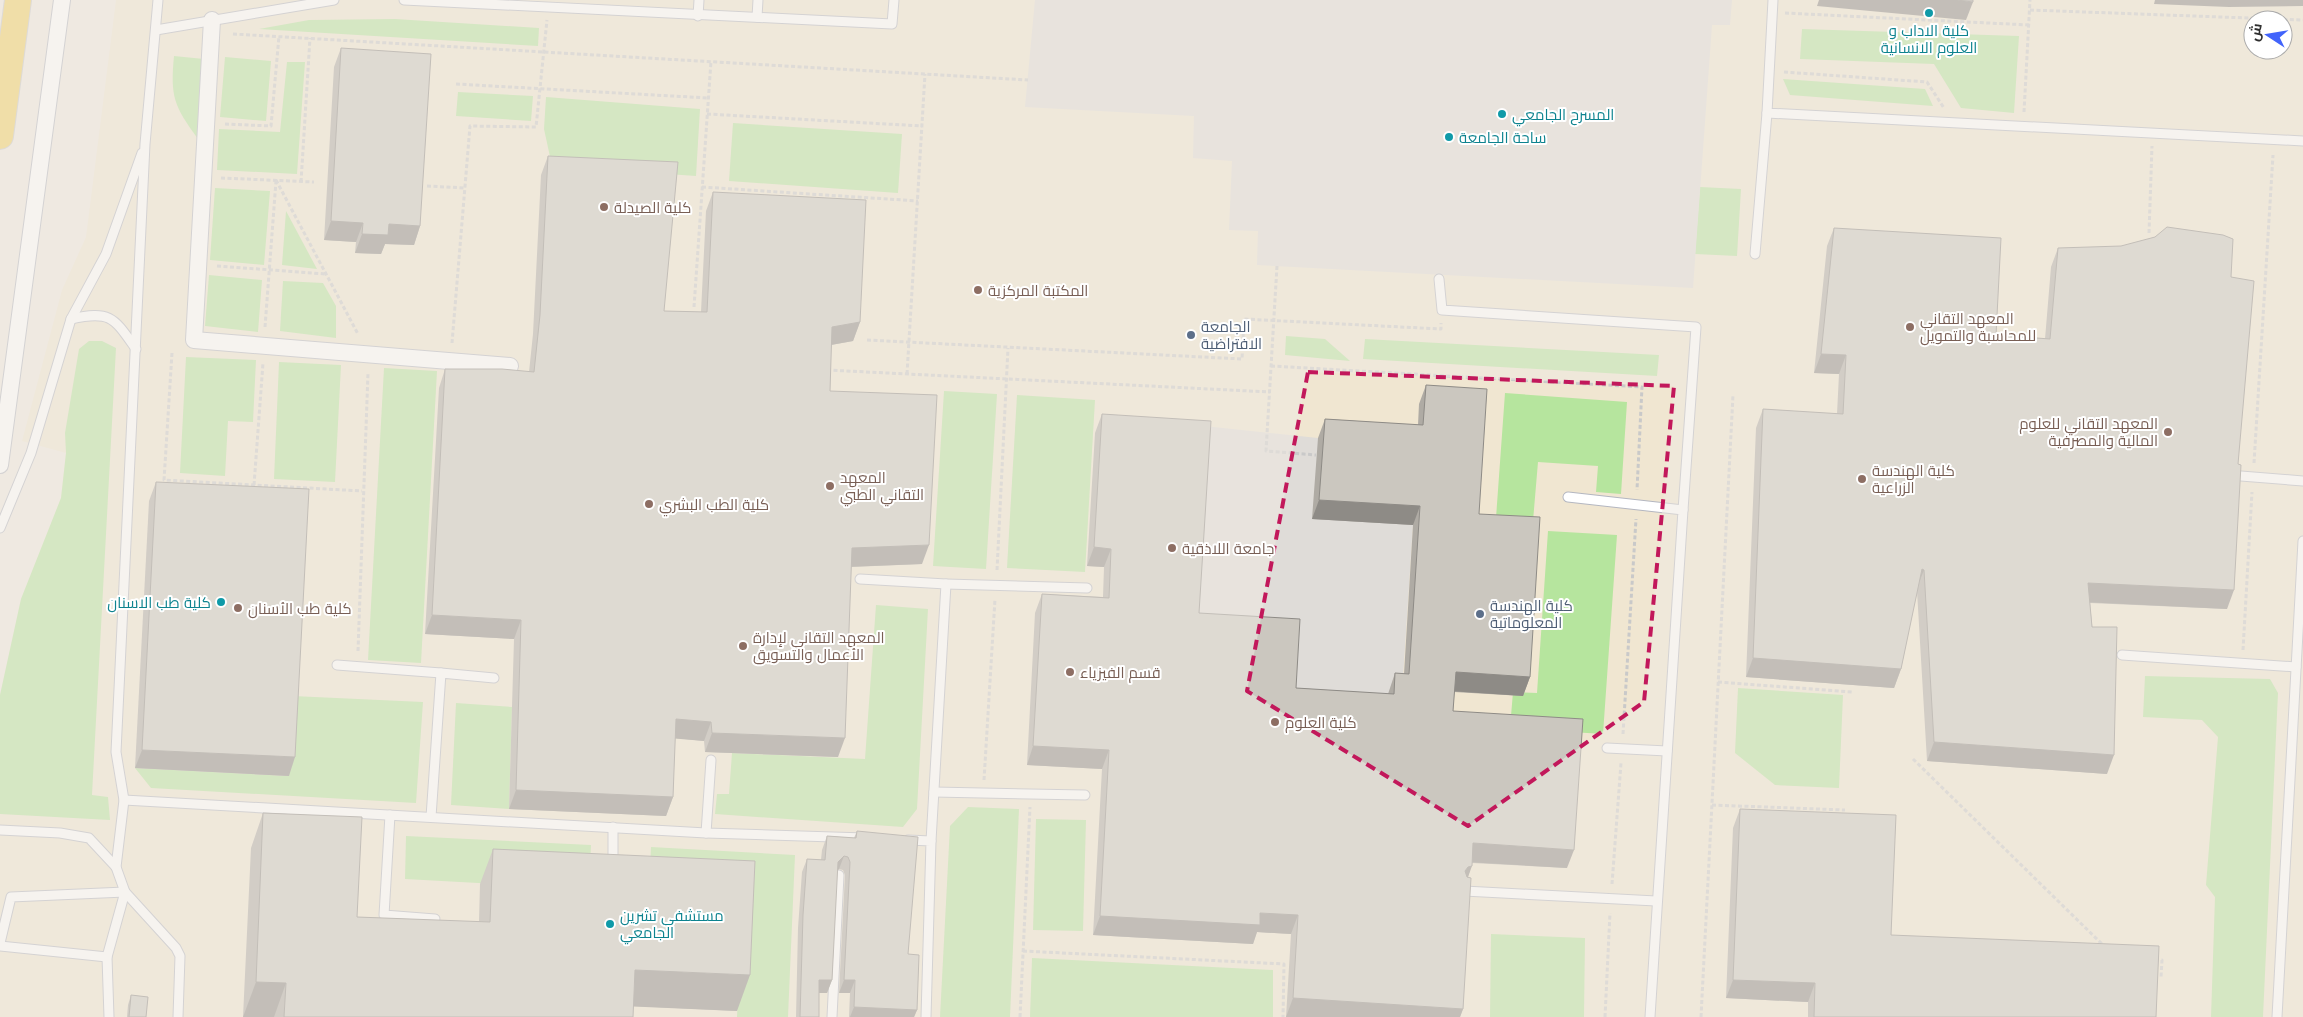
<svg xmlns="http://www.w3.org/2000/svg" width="2303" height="1017" viewBox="0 0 2303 1017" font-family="Arial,Cairo,sans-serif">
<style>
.education{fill:#f0e6d1;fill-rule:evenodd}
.green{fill:#b6e59e}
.plaza{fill:#dfdcd8}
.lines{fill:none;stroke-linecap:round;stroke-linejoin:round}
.lane-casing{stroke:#b4b7c1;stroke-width:11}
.street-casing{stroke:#b4b7c1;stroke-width:18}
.primary-casing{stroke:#c9c9c9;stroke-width:28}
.path{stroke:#c9c9c9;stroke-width:3;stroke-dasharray:4 2.5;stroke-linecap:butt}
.lane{stroke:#fff;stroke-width:9}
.street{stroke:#fff;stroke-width:16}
.primary{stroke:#f2d163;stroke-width:26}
.wall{fill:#afaba4}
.shaded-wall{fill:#8e8b86}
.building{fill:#cbc7bf;stroke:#8e8b86}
.marked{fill:none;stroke:#c2185b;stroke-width:4;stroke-dasharray:10 6;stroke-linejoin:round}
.culture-dot{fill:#0f9aa8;stroke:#fff;stroke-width:2}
.education-dot{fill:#8d6e63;stroke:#fff;stroke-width:2}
.service-dot{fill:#5c6f8a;stroke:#fff;stroke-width:2}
.labels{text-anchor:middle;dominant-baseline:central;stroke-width:4;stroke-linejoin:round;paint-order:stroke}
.culture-label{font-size:15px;fill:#0d838f;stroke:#fff;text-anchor:start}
.education-label{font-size:15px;fill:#785e54;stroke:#fff;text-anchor:start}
.service-label{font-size:15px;fill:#4e5e75;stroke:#fff;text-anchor:start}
</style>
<rect width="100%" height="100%" fill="#efe9e1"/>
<path class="education" d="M116 0H2303V1017H0V695L21 599 61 498 66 453 22 441 62 290 86 237ZM2253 20H2283V50H2253Z"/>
<g class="green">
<path d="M395 19 539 28 538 46 259 29 309 20Z"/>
<path d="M1802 29 2019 36 2014 113 1961 108 1934 64 1800 59Z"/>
<path d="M174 56 204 59 198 139C174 106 170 97 174 56Z"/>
<path d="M225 57 271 61 266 121 220 117Z"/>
<path d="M287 62H305L297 174 217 170 219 129 280 132Z"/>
<path d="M1783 79 1925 89 1933 106 1790 95Z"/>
<path d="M458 92 533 96 531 121 456 116Z"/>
<path d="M546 97 700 109 696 176 552 166 544 129Z"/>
<path d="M733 123 902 134 898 193 729 181Z"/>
<path d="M1700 187 1741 189 1737 256 1695 254Z"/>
<path d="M215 188 270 191 264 265 210 260Z"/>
<path d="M286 211 317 269 282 265Z"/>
<path d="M209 275 262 280 258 332 205 326Z"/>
<path d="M283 281 323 283 336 306V338L280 331Z"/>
<path d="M1286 336 1325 339 1350 361 1285 355Z"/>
<path d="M1365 339 1659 355 1657 376 1363 359Z"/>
<path d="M89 341H102L116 348 92 795 108 797 110 820 0 814V695L21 599 61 498 66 453 65 433 79 349Z"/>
<path d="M186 357 256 360 253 422 228 421 225 476 180 473Z"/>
<path d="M279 362 341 365 335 482 274 479Z"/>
<path d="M384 368 437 371 421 663 368 660Z"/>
<path d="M944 391 997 394 986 569 933 566Z"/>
<path d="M1505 393 1627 402 1621 494 1596 492 1598 466 1538 462 1533 521 1496 518Z"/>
<path d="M1017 395 1095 400 1085 572 1007 568Z"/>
<path d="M1548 531 1617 535 1603 734 1510 728 1513 692 1537 693Z"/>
<path d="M876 605 928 609 917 809 903 827 715 814 717 794H729L732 753 865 759Z"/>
<path d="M2145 676 2270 679 2278 693 2263 1017H2211L2215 897 2206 885 2218 737 2202 720 2143 717Z"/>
<path d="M1738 688 1843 695 1839 788 1775 785 1735 753Z"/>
<path d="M293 696 423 702 416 803 151 788 135 768 288 776Z"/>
<path d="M456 703 512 707 509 809 451 805Z"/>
<path d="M968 807 1019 809 1010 1017H940L950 826Z"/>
<path d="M1036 819 1086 820 1083 931 1033 930Z"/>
<path d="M406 836 591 845 589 889 405 879Z"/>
<path d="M651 847 795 855 788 1017H737L742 896 649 892Z"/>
<path d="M1491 934 1585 938 1584 1017H1490Z"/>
<path d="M1032 958 1273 970V1017H1030Z"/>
</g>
<g class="plaza">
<path d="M1035 0H1732L1730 25H1712L1693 288 1257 265 1258 231 1229 230 1232 161 1193 158 1194 116 1025 107Z"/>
<path d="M1204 426 1318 438 1413 525 1402 693 1387 713 1289 707 1192 632Z"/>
</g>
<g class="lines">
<defs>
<g id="lane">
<path d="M404 0 892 24 894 0"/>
<path d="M1773 0 1767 113 2303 141"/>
<path d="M698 16 699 0"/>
<path d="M757 17 758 0"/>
<path d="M156 30 334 0"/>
<path d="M1755 254 1767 113"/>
<path d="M1439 279 1442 310 1696 327 1683 510"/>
<path d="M71 319C111 310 114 318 136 349"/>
<path d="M2241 476 2303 481"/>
<path d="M1568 497 1683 510 1650 1017"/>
<path d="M0 528 31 453 71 319 106 254 142 153"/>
<path d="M860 579 946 584 931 841"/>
<path d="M946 584 1087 588"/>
<path d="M2122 655 2296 667"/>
<path d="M337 665 441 673"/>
<path d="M1607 748 1667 751"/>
<path d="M934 792 1085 795"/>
<path d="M124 800 706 833 865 838"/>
<path d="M390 815 384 915 435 919"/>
<path d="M431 817 441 673 494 678"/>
<path d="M0 830 60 833 89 838 116 867"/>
<path d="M706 833 711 760"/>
<path d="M908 840 931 841 926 1017"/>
<path d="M613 865V827"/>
<path d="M1464 891 1656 901"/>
<path d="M0 943 11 897 125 892 176 948 180 956 178 1017"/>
<path d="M0 946 107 957"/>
<path d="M109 1017 107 957 125 892 116 867 124 800 116 752 145 144 158 0"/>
<path d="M832 1017 839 875"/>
<path d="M2277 1017 2303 541"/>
</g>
<g id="street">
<path d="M212 20 194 340 510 366"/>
<path d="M0 465 62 0"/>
</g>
<path id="primary" d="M0 136 18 0"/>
</defs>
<use href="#lane" class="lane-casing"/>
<use href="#street" class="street-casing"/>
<use href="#primary" class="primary-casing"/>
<g class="path">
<path d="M2030 10 2303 20"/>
<path d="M1785 13 2029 25"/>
<path d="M233 34 1028 80"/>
<path d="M1784 72 1927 82 1944 108"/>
<path d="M456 84 708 98"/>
<path d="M2024 112 2030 0"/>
<path d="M707 114 922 126"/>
<path d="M225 124 271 126 279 36"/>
<path d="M221 178 314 182"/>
<path d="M276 180 358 334"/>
<path d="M301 182 310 38"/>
<path d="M427 186 465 188"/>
<path d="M702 187 918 201"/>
<path d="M2149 233 2152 146"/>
<path d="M217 266 326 274"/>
<path d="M1277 266 1266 451 1316 455"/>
<path d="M694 307 711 61"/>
<path d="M265 327 276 181"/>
<path d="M867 340 1242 359 1244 319 1441 329V323"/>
<path d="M452 343 470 126 536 127 547 20"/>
<path d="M172 353 164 480 362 491"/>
<path d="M1271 366 1642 387 1637 490"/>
<path d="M827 370 1270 392"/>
<path d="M907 374 925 74"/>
<path d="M2254 463 2273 155"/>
<path d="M254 485 263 363"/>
<path d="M997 570 1008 348"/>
<path d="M2243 650 2252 492"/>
<path d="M358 651 368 373"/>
<path d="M1718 682 1852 692"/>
<path d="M1623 734 1636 519"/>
<path d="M1913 759 2104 946"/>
<path d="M984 780 995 599"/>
<path d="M1712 805 1845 810"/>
<path d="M1612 884 1621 763"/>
<path d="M1023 951 1284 964 1283 1017"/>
<path d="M2155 960H2162L2161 977"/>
<path d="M1020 1017 1030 807"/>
<path d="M1605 1017 1610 913"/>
<path d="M1701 1017 1733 395"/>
</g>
<use href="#lane" class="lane"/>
<use href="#street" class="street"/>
<use href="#primary" class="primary"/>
</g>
<g class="wall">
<path d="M341 48 420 226 414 245 385 244 381 254 355 253 356 242 324 240 334 67Z"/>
<path d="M548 156 664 311 701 312 706 211 713 192 860 322 853 341 831 345 830 391 922 564 851 567 838 757 705 752 704 741 675 738 673 797 666 816 509 809 514 639 425 634 439 388 445 369 529 372 533 334 541 175Z"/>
<path d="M1834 228 1996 335 2045 339 2051 267 2058 248 2231 277 2238 464 2227 609 2090 603 2107 774 1927 761 1917 591 1901 669 1894 688 1746 677 1756 428 1763 409 1837 414 1839 374 1814 373 1827 246Z"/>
<path d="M1426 385 1479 514 1530 677 1523 696 1454 692 1453 711 1567 868 1472 863 1468 877 1463 1009 1460 1017H1286L1291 934 1257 932 1253 944 1093 935 1102 769 1027 765 1035 613 1042 594 1103 597 1104 567 1087 566 1095 433 1102 414 1199 613 1296 688 1388 694 1395 673 1404 674 1413 525 1312 519 1318 438 1325 419 1418 425 1419 404Z"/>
<path d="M156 482 289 776 135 768 149 501Z"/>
<path d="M1740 809 1891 935 2156 1017H1808V1002L1726 998 1733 828Z"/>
<path d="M263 813 357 917 479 922 480 884 493 849 737 1011 633 1006V1017H243L251 848Z"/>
<path d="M857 831 908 954 917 1010 914 1017H849L850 993H839L845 875 843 870 839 869 837 870 832 980 827 993H819V1017H796L798 928 802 872 807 859 821 860 822 850 827 836 854 838Z"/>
<path d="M131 995 146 1017H127L128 1005Z"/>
</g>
<g class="shaded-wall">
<path d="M1819 0H1957L1973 2 1966 20 1817 6Z"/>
<path d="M2155 0H2303V6L2229 7 2154 4Z"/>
<path d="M331 221 363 223 356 242 324 240Z"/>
<path d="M389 224 420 226 414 245 385 244 381 254 355 253 362 234Z"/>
<path d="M860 322 853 341 825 346 832 327Z"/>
<path d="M1821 354 1846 355 1839 374 1814 373Z"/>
<path d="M1319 500 1420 506 1413 525 1312 519Z"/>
<path d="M929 545 922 564 845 567 852 548Z"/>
<path d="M1094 547 1111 549 1104 567 1087 566Z"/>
<path d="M1922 569 1924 570 1917 588Z"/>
<path d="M2088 583 2234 590 2227 609 2082 602Z"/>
<path d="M432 615 521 620 514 639 425 634Z"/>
<path d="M1753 658 1901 669 1894 688 1746 677Z"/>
<path d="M1456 672 1530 677 1523 696 1449 691Z"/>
<path d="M676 719 711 722 704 741 669 738Z"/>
<path d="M712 733 845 738 838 757 705 752Z"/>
<path d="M1934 742 2114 755 2107 774 1927 761Z"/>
<path d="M1033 746 1109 750 1102 769 1027 765Z"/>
<path d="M142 750 295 757 289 776 135 768Z"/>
<path d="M516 790 673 797 666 816 509 809Z"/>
<path d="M1473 843 1574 850 1567 868 1466 862Z"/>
<path d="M844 856 839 869 833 875 838 862Z"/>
<path d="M1472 866 1465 885V871L1468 867Z"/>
<path d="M1260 913 1298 915 1291 934 1257 932 1253 944 1093 935 1100 916Z"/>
<path d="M635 970 750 975 737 1011 622 1006Z"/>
<path d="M819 980H832L827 993H814Z"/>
<path d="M844 980H855L850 993H839Z"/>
<path d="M1733 980 1815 983 1808 1002 1726 998Z"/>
<path d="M256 982 286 983 274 1017H243Z"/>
<path d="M1293 998 1463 1009 1460 1017H1286Z"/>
<path d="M854 1007 917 1010 914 1017H850Z"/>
</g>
<g class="building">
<path d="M1957 0H1973V2Z"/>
<path d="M341 48 431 54 420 226 389 224 388 235 362 234 363 223 331 221Z"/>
<path d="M548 156 678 162 664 311 707 312 713 192 866 200 860 322 832 327 830 391 937 395 929 545 852 548 845 738 712 733 711 722 676 719 673 797 516 790 521 620 432 615 445 369H502L534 372 540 315Z"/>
<path d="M2167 227 2223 235 2233 239 2231 277 2254 281 2238 464 2241 465 2234 590 2088 583 2092 627H2117L2114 755 1934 742 1924 570 1922 569 1901 669 1753 658 1763 409 1843 414 1846 355 1821 354 1834 228 2001 238 1996 335 2050 339 2058 248 2121 246 2155 237Z"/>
<path d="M1426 385 1487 389 1479 514 1540 517 1530 677 1456 672 1453 711 1583 719 1574 850 1473 843 1472 866 1468 867 1465 871 1467 877 1471 878 1463 1009 1293 998 1298 915 1260 913V925L1100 916 1109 750 1033 746 1042 594 1109 598 1111 549 1094 547 1102 414 1211 421 1199 613 1300 619 1296 688 1394 694 1395 673 1409 674 1420 506 1319 500 1325 419 1423 425Z"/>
<path d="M156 482 309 489 295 757 142 750Z"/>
<path d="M1740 809 1896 815 1891 935 2159 946 2156 1017H1814L1815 983 1733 980Z"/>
<path d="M263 813 362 817 357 917 490 922 493 849 755 861 750 975 635 970 633 1017H284L286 983 256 982Z"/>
<path d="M857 831 918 837 908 954 919 955 917 1010 854 1007 855 980H844L850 862 848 857 844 856 838 862 832 980H819V1017H800L803 915 807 859 825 860 827 836 856 838Z"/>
<path d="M131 995 148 997 146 1017H129Z"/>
</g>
<path d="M0 0H2303V1017H0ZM1308 372 1674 386 1644 702 1468 826 1247 691Z" fill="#efe9e1" fill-opacity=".55" fill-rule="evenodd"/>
<path class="marked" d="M1308 372 1674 386 1644 702 1468 826 1247 691Z"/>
<g class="culture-dot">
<circle cx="1929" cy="13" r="5"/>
<circle cx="1502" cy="114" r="5"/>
<circle cx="1449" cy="137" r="5"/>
<circle cx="221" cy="602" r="5"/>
<circle cx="610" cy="924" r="5"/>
</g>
<g class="education-dot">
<circle cx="604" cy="207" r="5"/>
<circle cx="978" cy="290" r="5"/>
<circle cx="1910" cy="327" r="5"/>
<circle cx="2168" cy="432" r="5"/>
<circle cx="1862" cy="479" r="5"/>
<circle cx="830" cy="486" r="5"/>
<circle cx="649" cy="504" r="5"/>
<circle cx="1172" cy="548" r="5"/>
<circle cx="238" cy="608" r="5"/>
<circle cx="743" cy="646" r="5"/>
<circle cx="1070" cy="672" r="5"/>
<circle cx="1275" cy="722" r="5"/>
</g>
<g class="service-dot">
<circle cx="1191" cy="335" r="5"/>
<circle cx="1480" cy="614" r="5"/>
</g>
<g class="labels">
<g class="culture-label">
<text x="1929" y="30" text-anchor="middle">كلية الاداب و<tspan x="1929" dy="17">العلوم الانسانية</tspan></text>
<text x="1512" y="114">المسرح الجامعي</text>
<text x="1459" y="137">ساحة الجامعة</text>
<text x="211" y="602" text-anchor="end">كلية طب الاسنان</text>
<text x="620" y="915">مستشفى تشرين<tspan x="620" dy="17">الجامعي</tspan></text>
</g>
<g class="education-label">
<text x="614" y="207">كلية الصيدلة</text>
<text x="988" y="290">المكتبة المركزية</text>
<text x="1920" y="318">المعهد التقاني<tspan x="1920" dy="17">للمحاسبة والتمويل</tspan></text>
<text x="2158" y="423" text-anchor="end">المعهد التقاني للعلوم<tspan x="2158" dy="17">المالية والمصرفية</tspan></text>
<text x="1872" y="470">كلية الهندسة<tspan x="1872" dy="17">الزراعية</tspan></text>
<text x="840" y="477">المعهد<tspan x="840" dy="17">التقاني الطبي</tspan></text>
<text x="659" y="504">كلية الطب البشري</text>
<text x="1182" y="548">جامعة اللاذقية</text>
<text x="248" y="608">كلية طب الأسنان</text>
<text x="753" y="637">المعهد التقاني لإدارة<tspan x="753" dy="17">الأعمال والتسويق</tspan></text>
<text x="1080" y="672">قسم الفيزياء</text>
<text x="1285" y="722">كلية العلوم</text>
</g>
<g class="service-label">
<text x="1201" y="326">الجامعة<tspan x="1201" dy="17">الافتراضية</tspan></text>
<text x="1490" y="605">كلية الهندسة<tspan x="1490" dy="17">المعلوماتية</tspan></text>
</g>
</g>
<g transform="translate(2268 35) rotate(282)"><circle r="24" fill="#ffffff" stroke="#ababab"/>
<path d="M0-4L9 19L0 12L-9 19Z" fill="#4264fb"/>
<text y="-8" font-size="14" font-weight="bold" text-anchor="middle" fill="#2e2e2e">ش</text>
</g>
</svg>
